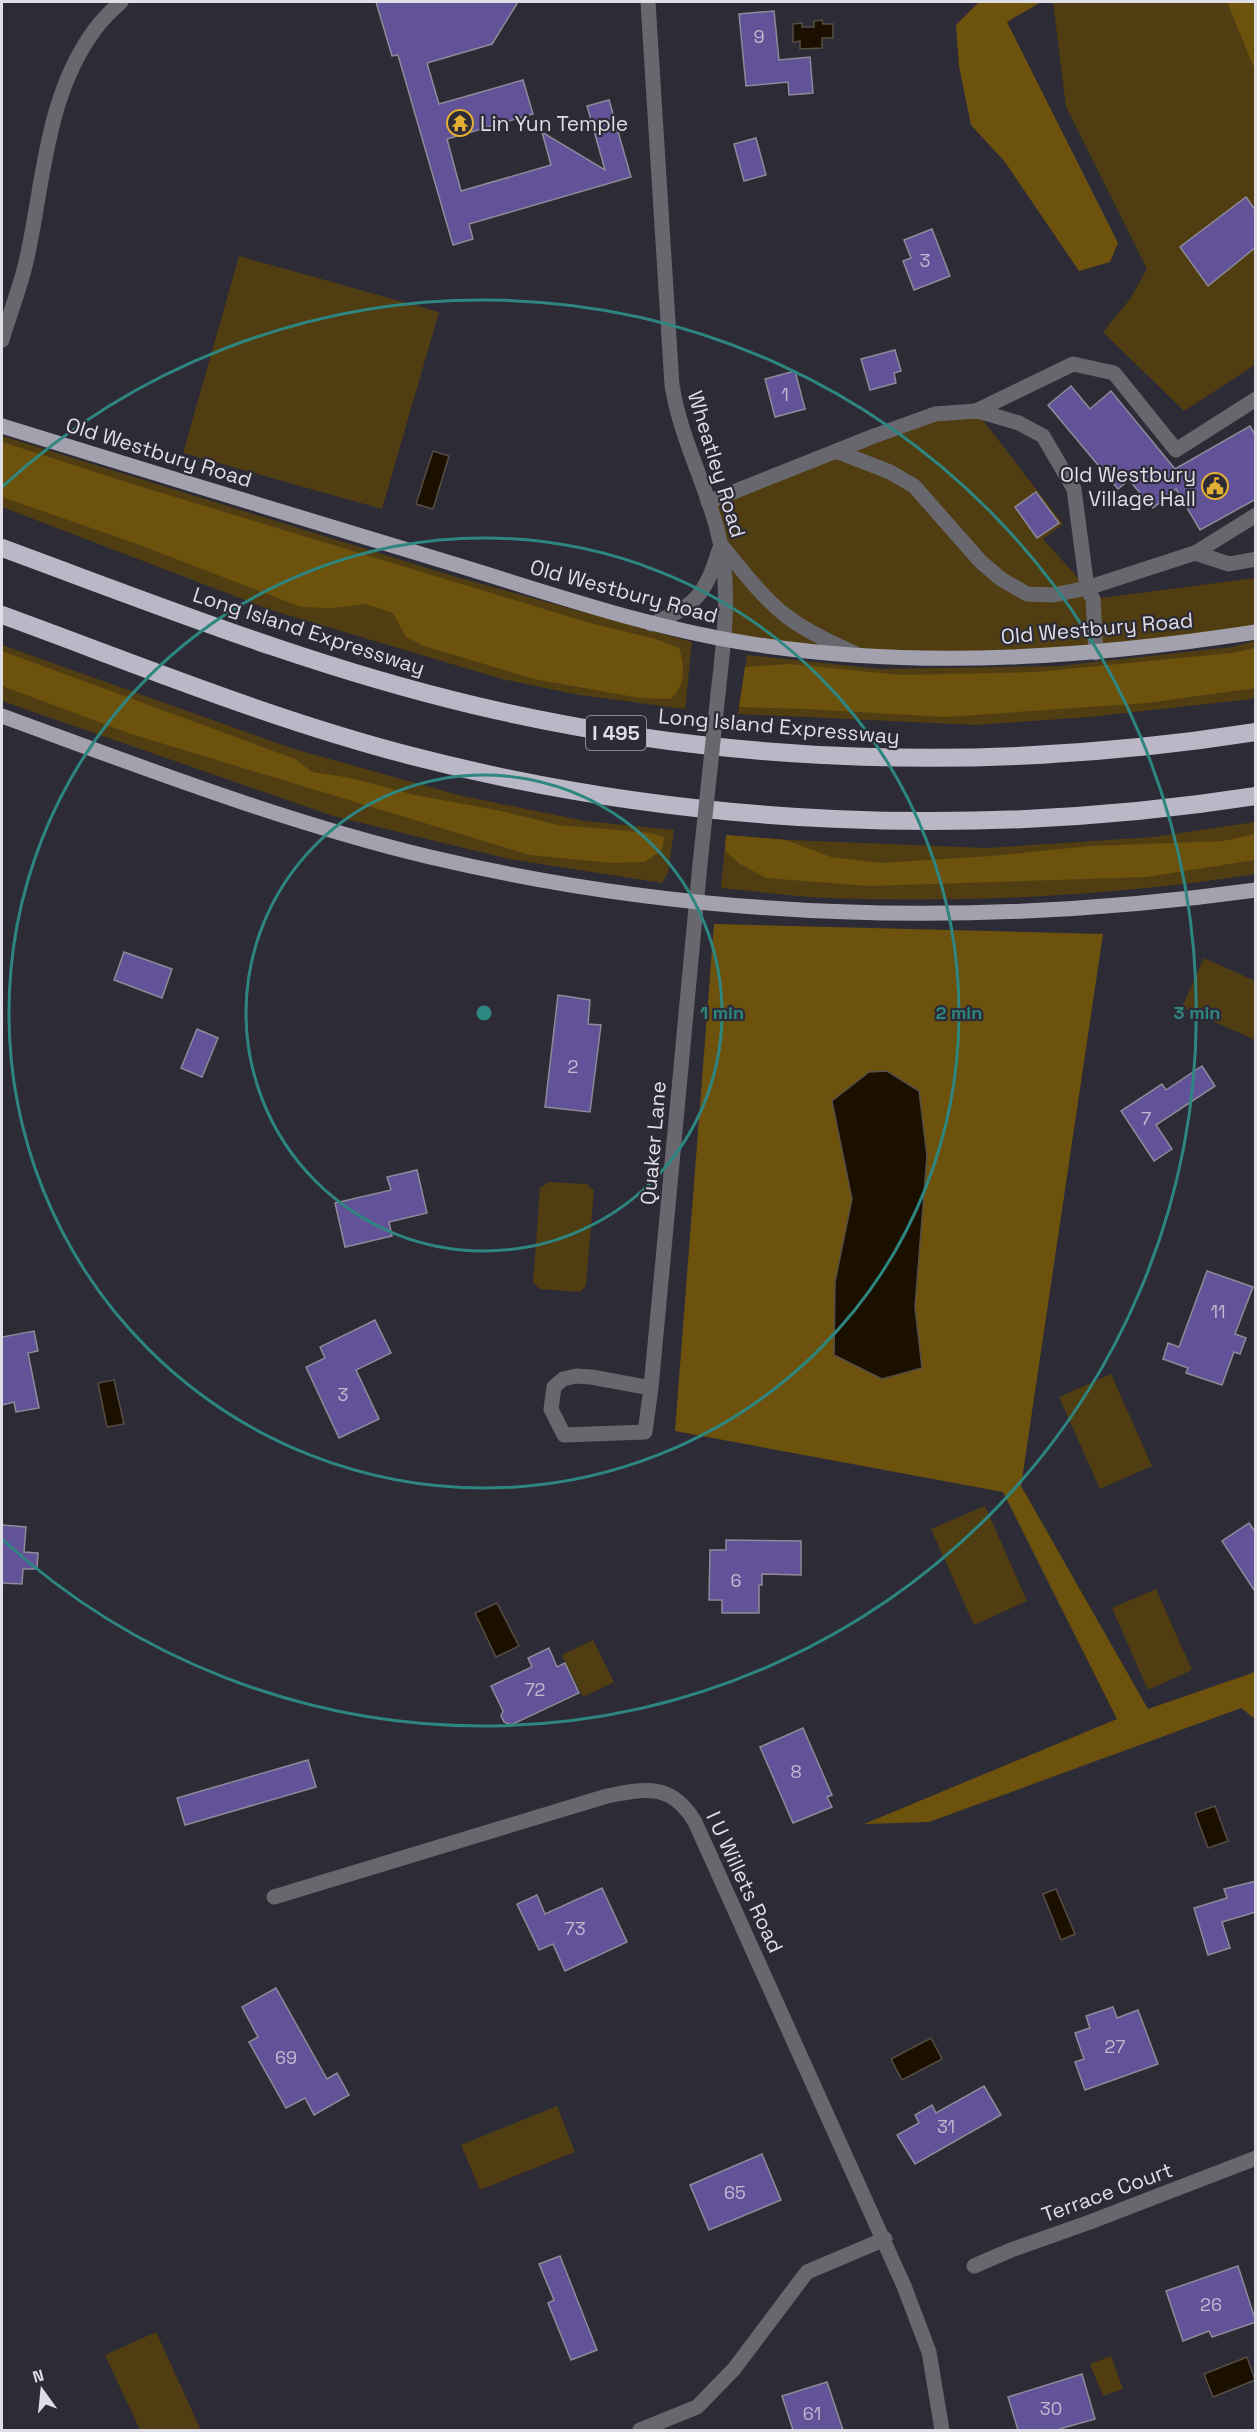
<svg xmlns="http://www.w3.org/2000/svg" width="1257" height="2432" viewBox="0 0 1257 2432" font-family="'Space Grotesk',sans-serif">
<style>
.green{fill:#503d11}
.forest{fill:#6d520e}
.water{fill:#1b1000;stroke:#564e45;stroke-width:1.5}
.building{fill:#625297;stroke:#8d8b99;stroke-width:1.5}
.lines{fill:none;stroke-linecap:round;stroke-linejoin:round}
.minor{stroke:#68676d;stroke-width:15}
.major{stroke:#a3a1ad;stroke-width:15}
.highway{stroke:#bab8c7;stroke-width:18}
.minor-bridge{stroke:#68676d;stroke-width:15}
.ring{fill:none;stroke:#2e8680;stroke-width:3}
.labels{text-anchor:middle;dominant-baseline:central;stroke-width:4.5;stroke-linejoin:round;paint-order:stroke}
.number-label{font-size:18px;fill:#c0bbd2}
.shield{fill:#2d2b36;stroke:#aaa8b1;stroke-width:1.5}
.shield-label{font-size:20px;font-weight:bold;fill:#dfdee6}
.poi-label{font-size:21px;fill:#dfdee6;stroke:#2d2b36;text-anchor:start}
.street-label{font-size:21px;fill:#dfdee6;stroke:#2d2b36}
.centre{fill:#2e8680;stroke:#2d2b36;stroke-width:3}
.ring-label{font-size:18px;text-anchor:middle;font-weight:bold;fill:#2e8680;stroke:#2d2b36;stroke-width:4.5;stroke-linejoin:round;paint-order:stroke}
</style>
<rect width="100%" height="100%" fill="#2d2b36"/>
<g class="green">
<path d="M1053 2H1255V365L1184 411 1103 332 1130 299 1147 269 1066 107Z"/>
<path d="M239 256 439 312 382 509 183 453Z"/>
<path d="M976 411 1063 524 1043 539 1087 588 1093 599 1255 578V632L1002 659 724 640 725 590 708 502 874 436Z"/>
<path d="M2 436 453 576 692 642 685 709 579 695 502 679 271 610 2 507Z"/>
<path d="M1255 641V698L1243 700 1089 717 976 725 738 714 747 655 880 669 1059 666 1232 647Z"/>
<path d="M2 645 294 749 462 796 585 821 674 830 668 873 662 883 509 859 333 816 2 701Z"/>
<path d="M1255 822V874C1115 896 972 903 829 898 793 897 757 891 721 888L726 835 790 840 987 848 1154 837Z"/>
<path d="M1204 958 1255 981V1040L1182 1007Z"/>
<path d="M549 1182 587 1184 594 1191 586 1286 580 1292 540 1289 533 1283 540 1188Z"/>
<path d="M1111 1374 1152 1466 1100 1489 1059 1397Z"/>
<path d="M985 1506 1027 1601 974 1625 931 1529Z"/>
<path d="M1156 1589 1192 1670 1148 1690 1112 1608Z"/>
<path d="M593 1640 614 1682 583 1697 562 1655Z"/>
<path d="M557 2106 575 2152 480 2190 461 2145Z"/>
<path d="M156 2332 200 2428 194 2430H140L105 2355Z"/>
<path d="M1111 2356 1123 2389 1103 2396 1090 2364Z"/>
</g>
<g class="forest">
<path d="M979 2H1041L1007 22 1118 243 1110 262 1079 271 1005 162 971 125 959 66 956 25Z"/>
<path d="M1227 2H1255V70Z"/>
<path d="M2 442 142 487 590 623 656 639 679 648C685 667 686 684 671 699L640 698 534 679 424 646 406 637 393 613 366 604 331 608 301 607 137 544 2 497Z"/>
<path d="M1255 648V688L1147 703 946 717 804 709 739 707 745 667 790 664 901 675 1036 672 1232 653Z"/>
<path d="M2 651 295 759 312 772 351 778 415 795 501 811 558 825 652 833 664 837 662 850 645 862 612 863 530 855 131 734 2 686Z"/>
<path d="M1255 834V860L1146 877 868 886 766 878 740 864 725 851 726 835 786 840 831 857 881 863 992 856 1091 846 1223 841Z"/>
<path d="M714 924 1103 934 1021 1486 1148 1709 1255 1672V1719L1241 1708 929 1822 864 1824 1117 1719 1003 1492 675 1431Z"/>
</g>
<g class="water">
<path d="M822 20 823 24H833V38H822V48L800 49V41L793 42V24L802 23V27H814V21Z"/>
<path d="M433 451 449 456 433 509 416 504Z"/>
<path d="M887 1071 919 1091 927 1156 915 1307 922 1368 882 1379 834 1355 835 1282 852 1199 832 1101 869 1072Z"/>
<path d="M114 1380 124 1424 107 1427 98 1383Z"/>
<path d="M497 1603 519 1646 496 1657 475 1613Z"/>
<path d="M1215 1806 1228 1841 1208 1848 1195 1813Z"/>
<path d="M1056 1889 1075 1934 1061 1940 1043 1894Z"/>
<path d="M931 2038 942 2059 902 2080 891 2059Z"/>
<path d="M1247 2357 1255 2380 1213 2397 1204 2374Z"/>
</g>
<g class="building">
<path d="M376 2H518L492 44 427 63 439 104 523 80 533 114 447 139 461 191 551 165 542 132 605 170 587 106 609 100 631 177 469 224 473 239 453 245 398 55 392 56Z"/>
<path d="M774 11 779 60 810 57 813 93 789 95 788 82 746 86 739 14Z"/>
<path d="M756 138 766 175 744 181 734 144Z"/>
<path d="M1246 197 1256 211V247L1208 286 1180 247Z"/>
<path d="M932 229 950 276 914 290 903 261 911 258 904 240Z"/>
<path d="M895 350 901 371 894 373 896 383 870 390 861 359Z"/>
<path d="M795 371 805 409 775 417 765 379Z"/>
<path d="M1071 386 1090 409 1111 391 1175 469 1250 426 1256 436V499L1200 530 1176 489 1153 508 1129 480 1118 489 1048 405Z"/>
<path d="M1036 492 1059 523 1037 538 1015 507Z"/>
<path d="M124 952 172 969 162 998 114 980Z"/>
<path d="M558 995 590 1000 588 1024 601 1025 590 1112 545 1107Z"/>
<path d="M197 1029 218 1038 202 1077 181 1068Z"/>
<path d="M1202 1066 1215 1086 1156 1125 1172 1149 1154 1161 1121 1111 1162 1084 1166 1090Z"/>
<path d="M417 1170 427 1213 389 1222 392 1236 345 1247 335 1203 391 1190 387 1177Z"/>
<path d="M1207 1271 1253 1287 1235 1334 1246 1338 1240 1354 1234 1352 1222 1385 1186 1373 1188 1368 1163 1359 1168 1343 1179 1347Z"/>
<path d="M375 1320 391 1353 356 1370 379 1419 339 1438 306 1367 325 1358 320 1347Z"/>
<path d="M34 1331 38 1351 28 1353 39 1408 16 1412 14 1402 2 1405V1337Z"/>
<path d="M1249 1523 1256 1533V1593L1222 1541Z"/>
<path d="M2 1525 26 1527 24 1552 38 1553 37 1569H23L22 1584 2 1583Z"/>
<path d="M726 1540 801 1541V1575L762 1574V1585H759V1613H722V1600H709L710 1550H726Z"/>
<path d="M549 1648 557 1667 565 1663 579 1693 511 1725 504 1722 501 1716 503 1711 491 1686 532 1667 528 1658Z"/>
<path d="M803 1728 832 1795 827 1797 832 1807 793 1823 760 1747Z"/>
<path d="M308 1760 316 1787 185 1825 177 1798Z"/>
<path d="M1256 1881V1912L1222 1922 1230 1948 1208 1955 1194 1908 1227 1898 1224 1889Z"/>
<path d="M602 1888 627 1942 565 1971 553 1944 539 1950 517 1904 537 1895 545 1914Z"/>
<path d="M276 1988 327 2079 337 2073 349 2095 314 2115 305 2098 286 2108 249 2042 258 2037 242 2007Z"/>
<path d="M1113 2007 1117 2018 1138 2010 1158 2064 1085 2090 1075 2062 1084 2059 1075 2033 1090 2028 1086 2016Z"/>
<path d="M984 2086 1001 2115 915 2164 897 2135 919 2123 915 2115 932 2105 936 2113Z"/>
<path d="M762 2154 781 2200 709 2230 690 2185Z"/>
<path d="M560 2256 597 2350 571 2360 548 2303 554 2300 539 2264Z"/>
<path d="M1238 2266 1256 2322 1212 2337 1209 2331 1183 2341 1166 2291Z"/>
<path d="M1082 2374 1095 2419 1056 2430H1018L1008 2397Z"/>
<path d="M827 2382 843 2430H793L782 2396Z"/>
</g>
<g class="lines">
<g class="minor">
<path d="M648 2 672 385C680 436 704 480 717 529 732 583 724 640 718 694"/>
<path d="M2 340C10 313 21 285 27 258 44 180 46 94 96 28 103 19 112 10 121 2"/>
<path d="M976 411 1073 364 1114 373 1176 450 1256 399"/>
<path d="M836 451 890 472 914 486 981 562 1001 579 1027 594 1053 595 1087 588 1093 599 1096 653"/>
<path d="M708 502 874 436 935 414 976 411 985 413 1019 423 1043 436 1074 489 1087 588 1195 553 1256 515"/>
<path d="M722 546C742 570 761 596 785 615 807 632 833 643 858 655"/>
<path d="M1195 553 1229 564 1256 559"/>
<path d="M651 624C694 607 706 595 719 550"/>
<path d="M651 1388 591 1377 576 1376 563 1379 554 1387 551 1409 564 1435 645 1432 651 1388 700 864"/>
<path d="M274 1897 607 1796C646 1788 672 1783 695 1822L904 2286 929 2352 942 2430"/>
<path d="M974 2266 1011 2250 1090 2222 1256 2158"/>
<path d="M640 2430 697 2407 734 2369 807 2272 885 2239"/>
</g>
<g class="major">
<path d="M2 426C150 472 299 517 447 562 553 594 656 631 766 646 929 669 1093 657 1256 632"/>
<path d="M2 716C142 767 284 822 430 857 702 921 979 928 1256 890"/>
</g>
<g class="highway">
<path d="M2 548C157 605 312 667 473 705 730 766 995 773 1256 732"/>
<path d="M2 615C139 665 275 721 416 757 687 827 980 839 1256 796"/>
</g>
<path class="minor-bridge" d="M700 864 718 694"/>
</g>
<g class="ring">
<circle cx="484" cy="1013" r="238"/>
<circle cx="484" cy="1013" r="475"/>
<path d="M2 487A713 713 0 1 1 2 1539"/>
</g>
<defs>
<symbol id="temple-ring" viewBox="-11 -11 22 22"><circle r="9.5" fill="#2d2b36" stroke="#e2af34" stroke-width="1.5"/><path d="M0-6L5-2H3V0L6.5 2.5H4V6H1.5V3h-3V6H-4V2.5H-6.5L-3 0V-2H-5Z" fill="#e2af34"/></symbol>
<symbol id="civic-ring" viewBox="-11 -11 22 22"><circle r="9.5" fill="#2d2b36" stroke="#e2af34" stroke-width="1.5"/><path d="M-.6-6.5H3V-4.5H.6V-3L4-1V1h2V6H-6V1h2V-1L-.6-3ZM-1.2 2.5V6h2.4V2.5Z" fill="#e2af34"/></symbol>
</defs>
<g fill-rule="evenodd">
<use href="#temple-ring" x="445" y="108" width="30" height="30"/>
<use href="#civic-ring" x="1200" y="471" width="30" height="30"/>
</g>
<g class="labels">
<g class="number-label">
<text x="759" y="36">9</text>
<text x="925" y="260">3</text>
<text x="785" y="394">1</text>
<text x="573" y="1066">2</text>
<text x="1146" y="1118">7</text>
<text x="1218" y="1311">11</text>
<text x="343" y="1394">3</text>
<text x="736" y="1580">6</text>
<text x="535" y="1689">72</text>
<text x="796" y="1771">8</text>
<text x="575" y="1928">73</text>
<text x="1115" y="2046">27</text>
<text x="286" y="2057">69</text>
<text x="946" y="2126">31</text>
<text x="735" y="2192">65</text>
<text x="1211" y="2304">26</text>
<text x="1051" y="2408">30</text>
<text x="812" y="2413">61</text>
</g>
<rect class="shield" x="586" y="716" width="60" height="34" rx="4.5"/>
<g class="shield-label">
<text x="616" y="733">I 495</text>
</g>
<g class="poi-label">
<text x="480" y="123">Lin Yun Temple</text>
<text x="1196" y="474" text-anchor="end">Old Westbury<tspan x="1196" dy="24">Village Hall</tspan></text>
</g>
<g class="street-label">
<text transform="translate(159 452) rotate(17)">Old Westbury Road</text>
<text transform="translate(717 464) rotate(73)">Wheatley Road</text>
<text transform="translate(624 591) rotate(15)">Old Westbury Road</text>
<text transform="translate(1097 628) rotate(-5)">Old Westbury Road</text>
<text transform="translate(309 631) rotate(18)">Long Island Expressway</text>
<text transform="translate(779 726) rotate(5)">Long Island Expressway</text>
<text transform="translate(653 1143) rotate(-85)">Quaker Lane</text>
<text transform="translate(745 1882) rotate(65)">I U Willets Road</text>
<text transform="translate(1107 2192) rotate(-20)">Terrace Court</text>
</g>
</g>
<circle cx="484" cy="1013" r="9" class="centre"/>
<g class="ring-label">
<text x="722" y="1019">1 min</text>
<text x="959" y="1019">2 min</text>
<text x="1197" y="1019">3 min</text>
</g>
<rect width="1257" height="2432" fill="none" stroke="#dfdee6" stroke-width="6"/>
<g transform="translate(42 2390) rotate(345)" stroke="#2d2b36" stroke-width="4.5" paint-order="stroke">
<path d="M0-4.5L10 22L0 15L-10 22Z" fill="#dfdee6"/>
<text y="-9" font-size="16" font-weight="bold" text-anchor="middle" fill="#dfdee6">N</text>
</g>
</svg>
